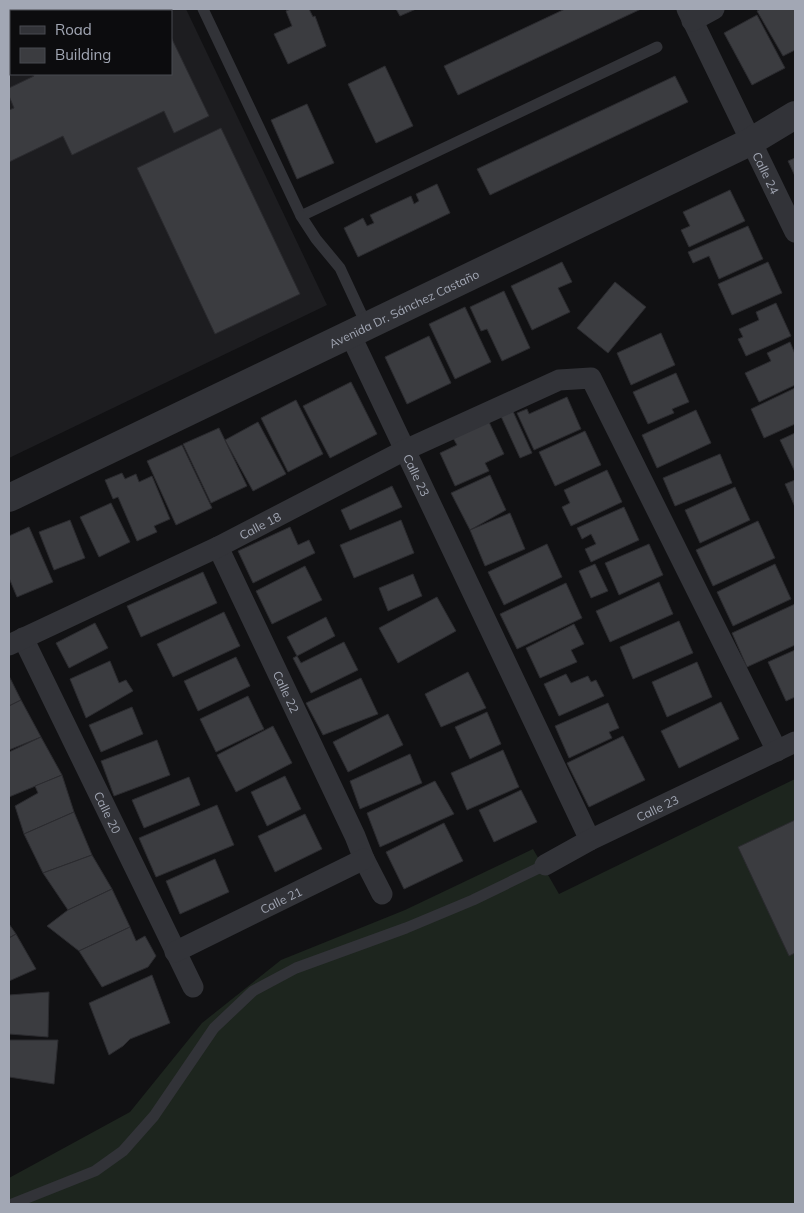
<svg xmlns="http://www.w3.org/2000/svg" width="804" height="1213" viewBox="0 0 804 1213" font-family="Mulish,sans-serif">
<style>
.built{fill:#1d1d20;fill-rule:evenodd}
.pitch{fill:#1d251e}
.building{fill:#3b3c40;stroke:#2b2b2f}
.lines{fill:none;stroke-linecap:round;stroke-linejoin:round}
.service{stroke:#323338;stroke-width:11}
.minor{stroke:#323338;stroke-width:21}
.tertiary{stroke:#323338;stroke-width:28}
.labels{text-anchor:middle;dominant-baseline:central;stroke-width:4;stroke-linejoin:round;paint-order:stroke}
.street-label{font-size:12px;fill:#a2a7b4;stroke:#0c0c0e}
</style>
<rect width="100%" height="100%" fill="#111113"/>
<path class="built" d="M9 9H186L327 305 9 458ZM11 11H171V74H11Z"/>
<path class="pitch" d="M795 779V1204H9V1178L130 1112 202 1023 281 960 405 910 533 849 559 894Z"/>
<g class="building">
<path d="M94 9H158L159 11H89Z"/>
<path d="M291 9H309L313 17 315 16 326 46 288 64 274 34 292 26 286 11Z"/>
<path d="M396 9H416L400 16Z"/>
<path d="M565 9H641L458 95 444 66Z"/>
<path d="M761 9H795V50L783 56 757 11Z"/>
<path d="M757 15 785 68 752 85 724 33Z"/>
<path d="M171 37 209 116 174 133 164 111 72 155 63 136 9 162V110L14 108 9 96V88L34 76 33 74H171Z"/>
<path d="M385 66 413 126 376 143 348 84Z"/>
<path d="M675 76 688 102 490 195 477 169Z"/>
<path d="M307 104 334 163 297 179 271 120Z"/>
<path d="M221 128 300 294 215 334 137 168Z"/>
<path d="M795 158V176L788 161Z"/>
<path d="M437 184 450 213 358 257 344 228 363 218 367 226 374 223 370 215 411 196 414 204 419 201 416 194Z"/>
<path d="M730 190 745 221 689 247 681 230 690 226 683 212Z"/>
<path d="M748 226 763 259 719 279 709 256 693 263 688 252Z"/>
<path d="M562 262 572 282 558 288 570 312 532 330 511 286Z"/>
<path d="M768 262 782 293 732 315 718 284Z"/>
<path d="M615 282 646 307 608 353 577 328Z"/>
<path d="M504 291 530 348 502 361 487 329 481 331 470 307Z"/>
<path d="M776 303 791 336 746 356 738 339 743 337 739 329 759 320 756 312Z"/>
<path d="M465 307 491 362 455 379 429 324Z"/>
<path d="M661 333 675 365 631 385 617 353Z"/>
<path d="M429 336 451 383 407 404 385 357Z"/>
<path d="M790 342 795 354V385L759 402 745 373 771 361 767 353Z"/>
<path d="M676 373 689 402 672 409 674 413 648 424 633 392Z"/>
<path d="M351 382 377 434 330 458 303 406Z"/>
<path d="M795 388V424L764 438 751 409Z"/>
<path d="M567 397 581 429 534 450 517 413 527 409 529 414Z"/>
<path d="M296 400 323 454 288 472 261 418Z"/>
<path d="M511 407 532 453 520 458 499 412Z"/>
<path d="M696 410 711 443 657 468 642 435Z"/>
<path d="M258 422 286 474 253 491 225 440Z"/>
<path d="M489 422 504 454 485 463 489 471 455 486 440 453 457 445 453 438Z"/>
<path d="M219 428 247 486 211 503 183 444Z"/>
<path d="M585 431 601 465 555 486 539 452Z"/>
<path d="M795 433V472L780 440Z"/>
<path d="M182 445 212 508 176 525 147 461Z"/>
<path d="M720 454 732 483 675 506 663 478Z"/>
<path d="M607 470 622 502 571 526 562 507 570 503 564 490Z"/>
<path d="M122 473 125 479 136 474 139 482 152 476 170 519 154 526 157 532 137 541 118 497 113 499 105 480Z"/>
<path d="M490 475 506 510 470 530 451 493Z"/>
<path d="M795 480V507L785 484Z"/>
<path d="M392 486 402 507 350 530 341 510Z"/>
<path d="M735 487 750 520 700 543 685 510Z"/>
<path d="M111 503 130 542 99 557 80 517Z"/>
<path d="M624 507 639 540 591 562 585 549 596 544 591 534 582 539 577 528Z"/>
<path d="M510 513 525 549 485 566 470 530Z"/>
<path d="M70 520 85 558 54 570 39 532Z"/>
<path d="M401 520 414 553 354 578 340 545Z"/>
<path d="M758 521 775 558 713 586 696 550Z"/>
<path d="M29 527 53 582 17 597 9 578V536Z"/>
<path d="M290 527 298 545 309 540 315 553 253 583 238 551Z"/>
<path d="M547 544 562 577 504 605 488 572Z"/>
<path d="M649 544 663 575 619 595 605 563Z"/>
<path d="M595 564 608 591 591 598 579 571Z"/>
<path d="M775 564 791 599 733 626 717 592Z"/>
<path d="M305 566 322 600 272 624 256 591Z"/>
<path d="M203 572 217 603 141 637 127 606Z"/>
<path d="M413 574 422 596 388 611 379 588Z"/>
<path d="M659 582 673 614 610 642 596 611Z"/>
<path d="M566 583 582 618 517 649 500 614Z"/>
<path d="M437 597 456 631 398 663 379 628Z"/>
<path d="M795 604V645L747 667 732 633Z"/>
<path d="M224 612 240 646 173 677 157 644Z"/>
<path d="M326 617 335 636 297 656 287 637Z"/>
<path d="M679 621 693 653 633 679 620 647Z"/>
<path d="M95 623 108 648 69 668 56 643Z"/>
<path d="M574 624 584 644 571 650 577 662 540 678 526 648Z"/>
<path d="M344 642 358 670 311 693 293 658 297 656 301 663Z"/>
<path d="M795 650V697L786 701 768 662Z"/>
<path d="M236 657 250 686 198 711 184 681Z"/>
<path d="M110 661 119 683 126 680 133 691 86 718 70 679Z"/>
<path d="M697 662 712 697 667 717 652 682Z"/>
<path d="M468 672 486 708 441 727 425 694Z"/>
<path d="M566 674 571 683 588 676 591 682 596 680 604 696 559 716 544 684Z"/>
<path d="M9 676 21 700 9 706Z"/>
<path d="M361 678 378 714 323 735 306 703Z"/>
<path d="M248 696 264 729 216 752 200 719Z"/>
<path d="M21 700 41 737 9 750V706Z"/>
<path d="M721 702 739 739 679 768 661 731Z"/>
<path d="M608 703 619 728 609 732 612 738 569 758 555 726Z"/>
<path d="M132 707 143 734 101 752 89 725Z"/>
<path d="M487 712 501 744 470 759 455 727Z"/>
<path d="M388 714 403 745 348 772 333 742Z"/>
<path d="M273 726 292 763 236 792 217 755Z"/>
<path d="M623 736 645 780 589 807 567 763Z"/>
<path d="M41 737 62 775 9 797V752Z"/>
<path d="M157 740 170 775 114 796 101 761Z"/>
<path d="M503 750 519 787 467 810 451 773Z"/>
<path d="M410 754 422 783 360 809 350 781Z"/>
<path d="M62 775 74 812 24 834 15 806 38 793 35 786Z"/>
<path d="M285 776 301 809 267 826 251 792Z"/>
<path d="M189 777 200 805 144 828 132 800Z"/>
<path d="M435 781 454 814 380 847 367 813Z"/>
<path d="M521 790 537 822 494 842 479 810Z"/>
<path d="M217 805 234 845 156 877 139 838Z"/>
<path d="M74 812 92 855 43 873 24 834Z"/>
<path d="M305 814 322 849 275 872 258 836Z"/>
<path d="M795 820V953L789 956 738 847Z"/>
<path d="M444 823 463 861 404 889 386 852Z"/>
<path d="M92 855 112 889 68 910 43 873Z"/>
<path d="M215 859 229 892 180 914 166 881Z"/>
<path d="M112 889 130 927 79 951 47 926 68 910Z"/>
<path d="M9 924 16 934 9 938Z"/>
<path d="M130 927 136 941 145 936 156 956 148 967 102 987 79 951Z"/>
<path d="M16 934 36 969 9 981V938Z"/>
<path d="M152 975 170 1023 130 1039 123 1046 109 1055 89 1003Z"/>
<path d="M49 992 48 1037 9 1034V995Z"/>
<path d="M9 1040H58L54 1084 9 1077Z"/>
</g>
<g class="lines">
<g class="service">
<path d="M203 9 301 216 657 47"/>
<path d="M301 216 316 239 340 268 367 326"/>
<path d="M12 1204 95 1171 123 1151 154 1116 214 1028 253 991 296 968 406 928 473 900 545 865"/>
</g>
<g class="minor">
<path id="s1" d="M687 9 795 232"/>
<path d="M692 21 714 9"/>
<path id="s2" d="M350 334 590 840"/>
<path id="s3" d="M218 547 355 836 364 859 382 894"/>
<path id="s4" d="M23 638 193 987"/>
<path id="s5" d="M9 645 218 547 405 450 559 380 591 378 777 751"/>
<path id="s6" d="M545 865 590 840 795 742"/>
<path id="s7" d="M175 952 364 859"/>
</g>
<path class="tertiary" id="s8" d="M9 498 750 142 795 115"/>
</g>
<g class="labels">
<g class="street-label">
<text stroke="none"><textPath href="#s1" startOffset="182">Calle 24</textPath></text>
<text stroke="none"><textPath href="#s8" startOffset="438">Avenida Dr. Sánchez Castaño</textPath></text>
<text stroke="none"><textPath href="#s2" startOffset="156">Calle 23</textPath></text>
<text stroke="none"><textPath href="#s5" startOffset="278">Calle 18</textPath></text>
<text stroke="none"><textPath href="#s3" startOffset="160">Calle 22</textPath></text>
<text stroke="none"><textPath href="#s6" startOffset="126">Calle 23</textPath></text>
<text stroke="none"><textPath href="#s4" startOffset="194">Calle 20</textPath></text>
<text stroke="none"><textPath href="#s7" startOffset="118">Calle 21</textPath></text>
</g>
</g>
<rect width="804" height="1213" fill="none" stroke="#a2a7b4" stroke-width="20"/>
<rect x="10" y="10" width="162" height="65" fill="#0c0c0e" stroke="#484a50"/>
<rect x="20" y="26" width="25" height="8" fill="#323338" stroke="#484a50"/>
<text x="55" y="35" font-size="15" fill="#a2a7b4">Road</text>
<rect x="20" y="48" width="25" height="15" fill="#3b3c40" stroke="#484a50"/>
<text x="55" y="60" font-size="15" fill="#a2a7b4">Building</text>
</svg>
